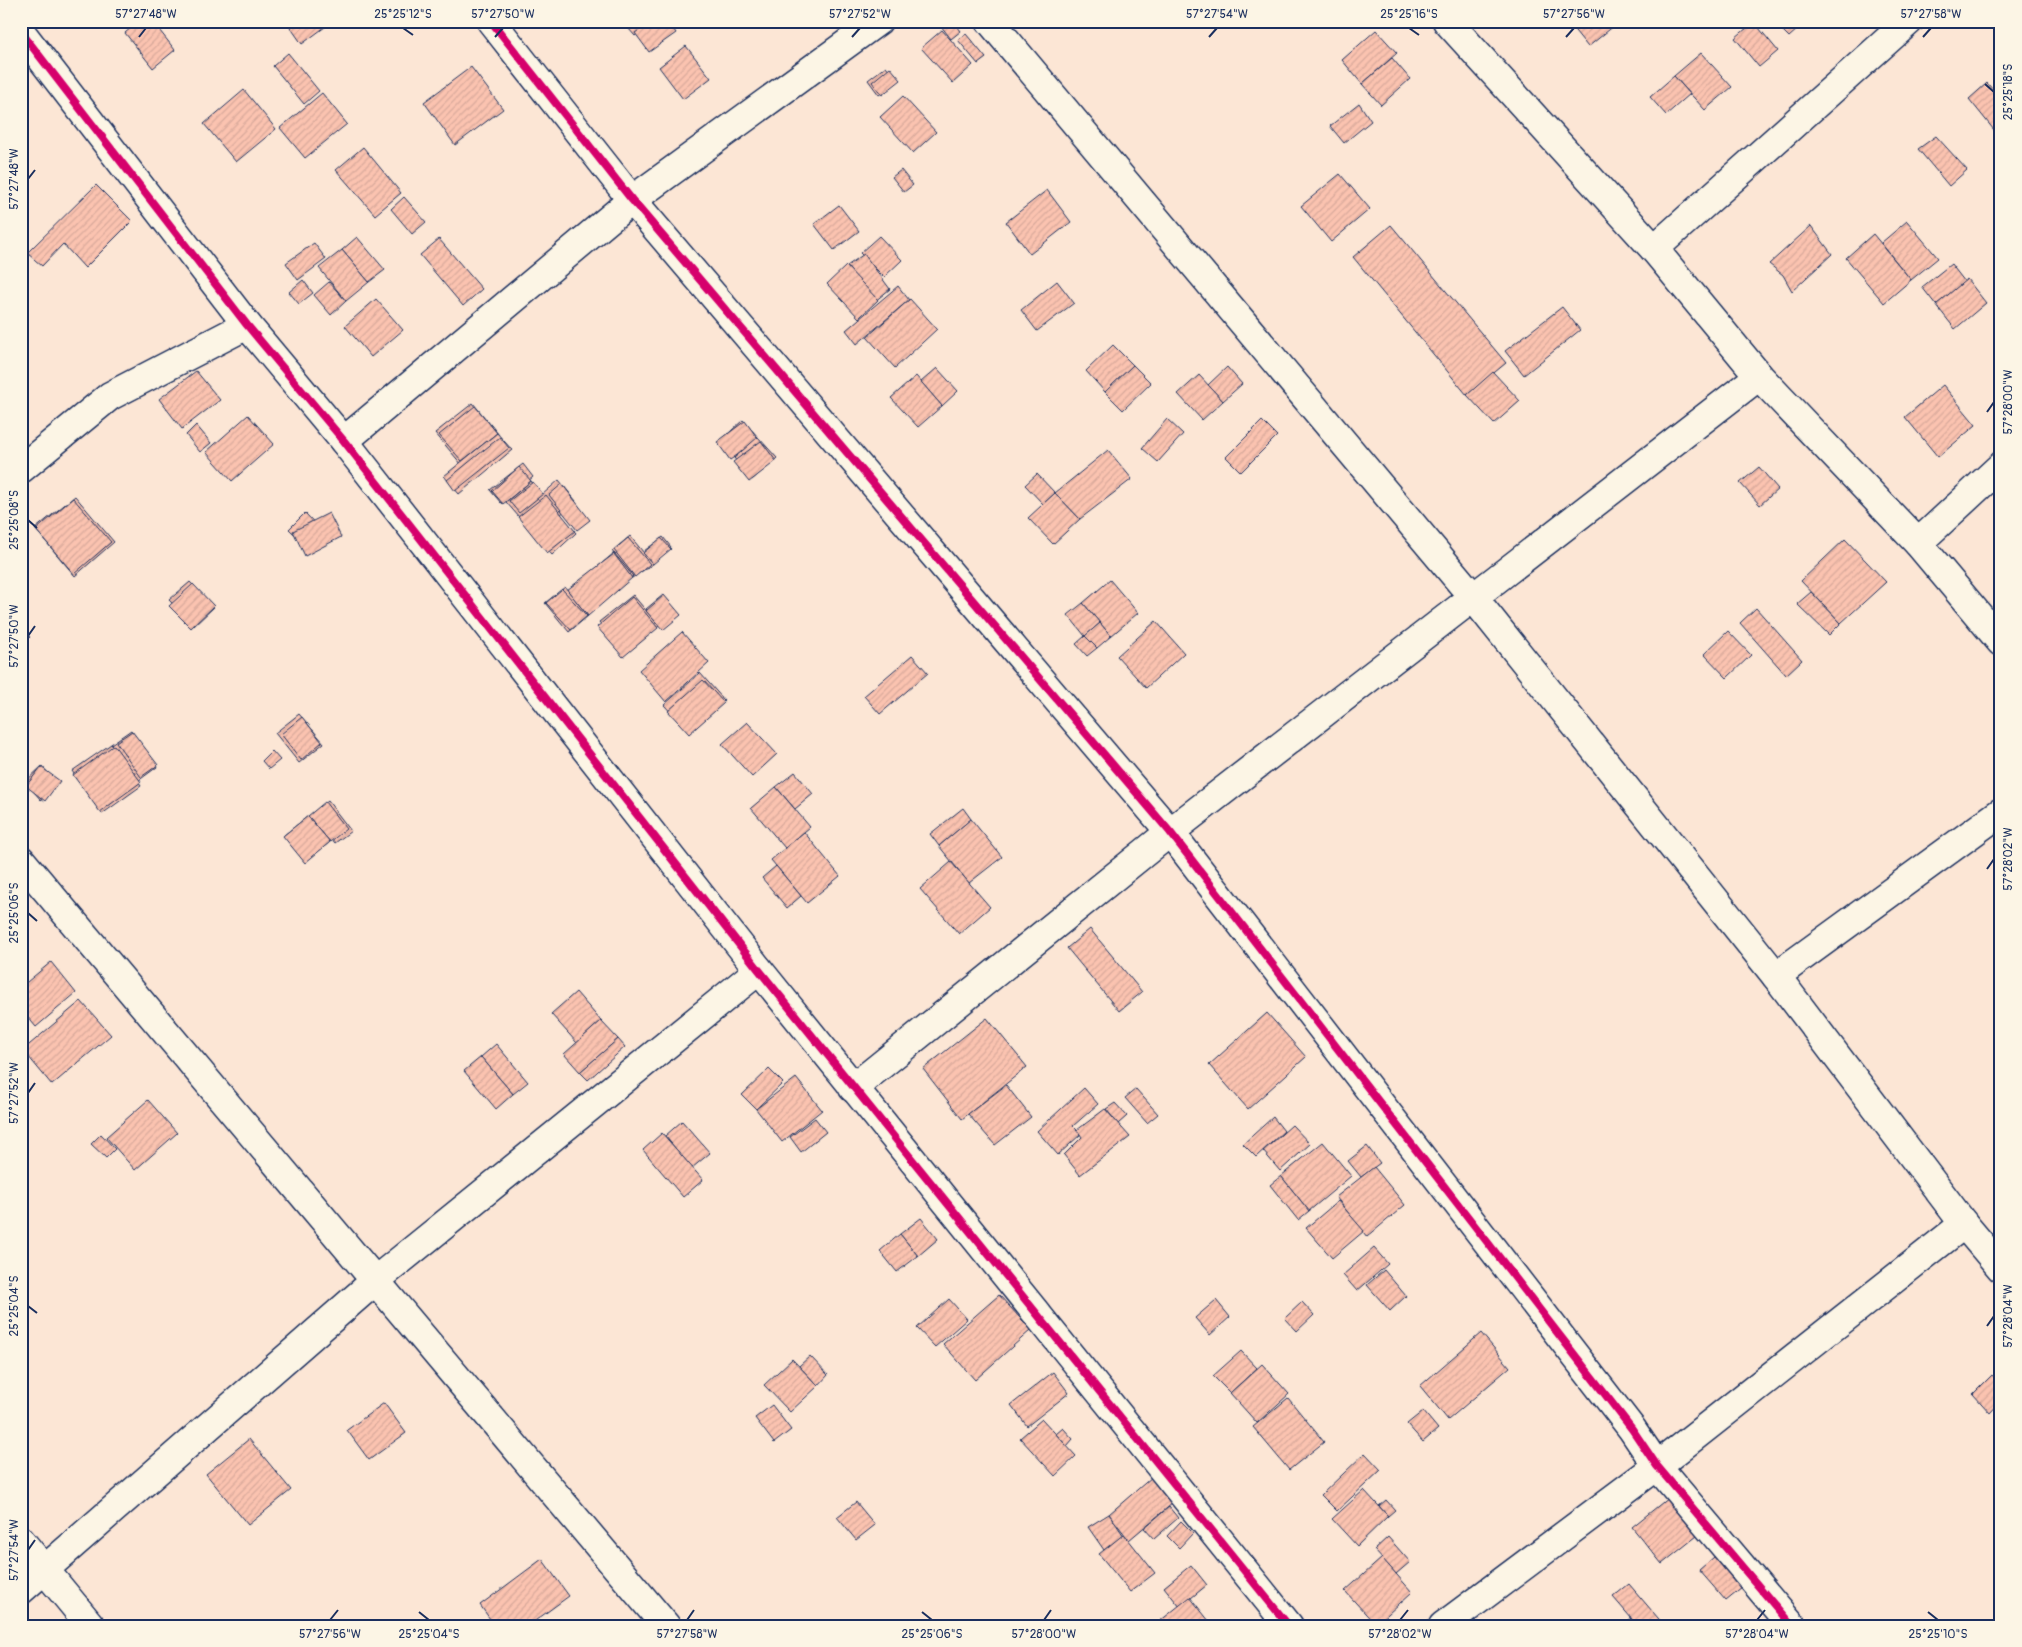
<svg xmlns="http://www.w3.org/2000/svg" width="2022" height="1647" viewBox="0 0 2022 1647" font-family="Pangolin,sans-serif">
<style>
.building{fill:url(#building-hatch);stroke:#1b2f5e}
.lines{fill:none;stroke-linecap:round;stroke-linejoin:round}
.minor-casing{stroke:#1b2f5e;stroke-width:31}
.minor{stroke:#fcf5e5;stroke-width:28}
.cycleway-casing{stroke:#fcf5e5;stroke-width:11}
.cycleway{stroke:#d6006c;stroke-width:8}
.ticks{fill:none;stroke:#1b2f5e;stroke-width:2}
.neatline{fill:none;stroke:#1b2f5e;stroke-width:2}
.ticks-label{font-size:12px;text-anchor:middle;fill:#1b2f5e}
</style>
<defs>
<pattern id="building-hatch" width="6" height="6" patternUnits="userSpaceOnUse" patternTransform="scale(1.25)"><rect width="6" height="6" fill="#fbc3b0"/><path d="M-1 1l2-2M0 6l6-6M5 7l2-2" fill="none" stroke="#d7a89a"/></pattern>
</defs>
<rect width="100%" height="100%" fill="#fce6d5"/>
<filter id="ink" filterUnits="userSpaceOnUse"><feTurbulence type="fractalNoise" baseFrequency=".02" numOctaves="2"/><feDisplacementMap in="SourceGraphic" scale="10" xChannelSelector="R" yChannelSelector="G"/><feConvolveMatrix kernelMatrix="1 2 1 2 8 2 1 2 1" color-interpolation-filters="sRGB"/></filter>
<g filter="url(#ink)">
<g class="building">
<path d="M139 21H152L175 50 153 68 125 33Z"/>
<path d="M286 21H333L302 44Z"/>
<path d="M622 21H646L649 24 635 36Z"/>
<path d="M652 21H668L676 33 649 52 635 33Z"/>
<path d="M946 21H953L961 31 951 39 941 26Z"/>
<path d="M1567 21H1612L1615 25 1588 47Z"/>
<path d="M1773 21H1807L1789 37Z"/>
<path d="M1754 22 1778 51 1759 67 1735 38Z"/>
<path d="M942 30 973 65 953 83 921 48Z"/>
<path d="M1376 30 1397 53 1362 84 1342 60Z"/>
<path d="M966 34 986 58 978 64 958 40Z"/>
<path d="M686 46 711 78 683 99 659 67Z"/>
<path d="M288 53 319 91 304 104 273 66Z"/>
<path d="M1701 53 1732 87 1705 110 1674 76Z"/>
<path d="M1392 58 1410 79 1381 105 1362 84Z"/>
<path d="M886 66 898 81 879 95 868 80Z"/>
<path d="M471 67 503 109 455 145 424 102Z"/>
<path d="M890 67 901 80 882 95 872 82Z"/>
<path d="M1674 76 1690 94 1666 115 1650 97Z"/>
<path d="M1987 83 2001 99V133L1998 135 1969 99Z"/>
<path d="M244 90 276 129 236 162 204 124Z"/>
<path d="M322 93 347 124 305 158 280 128Z"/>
<path d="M903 96 936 132 913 153 880 117Z"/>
<path d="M1359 103 1371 121 1344 143 1330 126Z"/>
<path d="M1936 136 1967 170 1949 186 1918 149Z"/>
<path d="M363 147 401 193 375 215 336 170Z"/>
<path d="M901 170 913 185 904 192 892 177Z"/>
<path d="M1340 174 1370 209 1331 242 1301 206Z"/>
<path d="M96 185 132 221 85 268 63 244 42 266 27 253Z"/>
<path d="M1047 190 1071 222 1030 254 1006 222Z"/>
<path d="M404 197 426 222 412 234 391 209Z"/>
<path d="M839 205 859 231 834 250 814 224Z"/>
<path d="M1907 221 1938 258 1911 280 1881 243Z"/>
<path d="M1391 225 1506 363 1467 395 1353 257Z"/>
<path d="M1811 226 1832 254 1792 291 1783 275 1769 264Z"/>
<path d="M1873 234 1911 280 1884 303 1846 258Z"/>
<path d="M879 236 902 260 884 277 860 253Z"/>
<path d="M357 237 385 270 369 282 342 250Z"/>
<path d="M439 239 482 289 463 306 420 255Z"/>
<path d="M314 243 326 259 298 280 286 263Z"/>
<path d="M342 250 369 282 346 301 319 268Z"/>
<path d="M864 254 890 289 874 302 847 266Z"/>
<path d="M1951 264 1965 282 1936 305 1922 287Z"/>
<path d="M846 266 878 300 859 318 827 284Z"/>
<path d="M1967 279 1986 303 1955 329 1936 305Z"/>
<path d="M303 280 313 293 299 304 289 292Z"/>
<path d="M1057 281 1074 303 1037 331 1021 310Z"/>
<path d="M329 282 346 301 331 315 314 295Z"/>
<path d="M898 286 909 300 857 344 846 330Z"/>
<path d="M376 299 403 330 371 357 345 326Z"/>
<path d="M910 299 937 329 895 368 867 337Z"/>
<path d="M1562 307 1580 330 1524 375 1505 351Z"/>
<path d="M1113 345 1133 365 1105 392 1086 371Z"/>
<path d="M1133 365 1151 383 1123 410 1105 392Z"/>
<path d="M1227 367 1242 384 1223 401 1208 385Z"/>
<path d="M937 368 958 391 942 406 921 382Z"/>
<path d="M196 371 220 400 182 429 159 399Z"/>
<path d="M1493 372 1520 401 1494 424 1467 395Z"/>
<path d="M1199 375 1223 401 1202 420 1178 394Z"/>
<path d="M916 376 942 406 918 427 891 398Z"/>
<path d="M1943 385 1976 425 1938 457 1905 417Z"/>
<path d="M473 403 499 435 462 465 435 433Z"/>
<path d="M475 406 497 433 462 461 439 435Z"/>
<path d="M248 415 274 444 232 481 206 452Z"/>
<path d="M1167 419 1183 434 1158 462 1142 448Z"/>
<path d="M743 420 758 437 734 458 719 442Z"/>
<path d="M745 421 759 440 730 460 717 442Z"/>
<path d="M1262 421 1277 436 1241 472 1226 457Z"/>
<path d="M196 425 211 443 200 452 186 435Z"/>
<path d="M497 433 512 450 459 494 444 476Z"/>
<path d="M500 437 509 448 455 491 447 480Z"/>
<path d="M758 437 777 458 752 480 734 458Z"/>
<path d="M761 441 776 461 749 482 733 462Z"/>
<path d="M1108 450 1132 479 1080 519 1055 493Z"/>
<path d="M523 464 533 477 501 503 490 490Z"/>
<path d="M519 467 531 481 503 504 492 491Z"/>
<path d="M1759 467 1778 489 1760 505 1740 483Z"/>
<path d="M1037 474 1055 493 1043 504 1025 485Z"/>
<path d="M559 480 576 501 560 515 542 495Z"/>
<path d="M531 481 576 533 552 555 506 502Z"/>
<path d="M533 482 543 494 519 513 509 501Z"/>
<path d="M562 484 590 520 577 530 549 495Z"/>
<path d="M1055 493 1080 519 1053 544 1028 518Z"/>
<path d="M546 495 575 531 547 553 518 517Z"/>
<path d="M75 496 114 542 75 576 35 529Z"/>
<path d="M73 498 111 542 74 574 36 530Z"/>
<path d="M305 513 328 537 313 552 289 529Z"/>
<path d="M329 513 341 537 305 556 293 531Z"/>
<path d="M630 536 653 564 632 578 612 551Z"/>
<path d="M663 537 671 547 652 562 644 551Z"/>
<path d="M628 538 650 564 635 577 614 550Z"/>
<path d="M661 538 671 549 653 564 643 553Z"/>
<path d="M1845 539 1886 582 1841 623 1801 581Z"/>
<path d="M614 553 633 576 589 613 570 590Z"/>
<path d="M614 554 632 578 588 616 567 590Z"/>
<path d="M1110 580 1138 613 1111 636 1083 603Z"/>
<path d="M190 582 214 607 194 626 169 600Z"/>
<path d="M193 584 214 606 191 628 169 606Z"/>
<path d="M565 587 588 616 569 632 545 603Z"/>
<path d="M562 589 587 616 571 630 546 603Z"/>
<path d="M1811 592 1841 623 1829 635 1797 604Z"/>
<path d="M633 595 659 626 624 654 599 622Z"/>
<path d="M663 595 679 615 663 629 646 609Z"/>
<path d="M664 595 681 615 663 630 646 611Z"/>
<path d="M632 597 658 628 623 657 597 627Z"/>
<path d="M1083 603 1100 623 1085 636 1068 615Z"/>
<path d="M1756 608 1802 660 1786 675 1740 623Z"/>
<path d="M1156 621 1184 653 1146 688 1117 656Z"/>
<path d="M1100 623 1111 636 1097 648 1085 636Z"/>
<path d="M21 629 29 638 21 646Z"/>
<path d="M21 629 30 637 21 646Z"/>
<path d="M1728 631 1751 655 1727 678 1704 654Z"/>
<path d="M682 632 709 663 666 702 639 670Z"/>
<path d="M1085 636 1097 648 1087 656 1076 644Z"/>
<path d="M912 655 928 673 880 714 864 696Z"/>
<path d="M700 673 724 700 689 732 664 705Z"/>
<path d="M703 680 724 703 689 734 668 711Z"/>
<path d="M299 714 324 743 299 763 275 733Z"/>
<path d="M302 717 322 742 301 760 281 734Z"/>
<path d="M747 722 777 754 752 777 722 744Z"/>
<path d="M131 730 157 767 138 781 111 744Z"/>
<path d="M132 731 158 765 141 777 116 742Z"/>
<path d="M111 744 141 786 102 814 72 771Z"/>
<path d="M114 745 141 782 100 812 73 775Z"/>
<path d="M272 751 280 760 269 769 262 761Z"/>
<path d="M42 766 58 784 41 800 25 782Z"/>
<path d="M41 767 60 781 45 801 26 786Z"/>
<path d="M795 772 813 794 795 809 776 787Z"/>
<path d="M776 787 810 827 785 848 751 808Z"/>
<path d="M328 801 351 831 335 843 312 814Z"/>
<path d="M325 802 346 829 330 842 308 816Z"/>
<path d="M963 808 971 819 939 846 930 834Z"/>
<path d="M308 816 330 842 305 862 284 835Z"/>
<path d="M308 816 330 842 305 863 283 836Z"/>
<path d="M971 819 1002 857 969 883 939 846Z"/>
<path d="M804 832 840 876 807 903 771 860Z"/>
<path d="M951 862 990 907 959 934 920 889Z"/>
<path d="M776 866 801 896 787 908 762 878Z"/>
<path d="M1090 929 1142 992 1119 1011 1067 948Z"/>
<path d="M51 962 76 993 36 1027 21 1009V987Z"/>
<path d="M576 992 601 1021 577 1043 551 1014Z"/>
<path d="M81 1001 111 1035 52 1085 23 1050Z"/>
<path d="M1267 1013 1306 1057 1248 1109 1209 1065Z"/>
<path d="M987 1018 1027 1067 962 1119 923 1069Z"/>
<path d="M601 1021 618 1039 580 1072 564 1054Z"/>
<path d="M618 1039 625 1047 588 1080 580 1072Z"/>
<path d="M496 1044 528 1082 513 1094 481 1057Z"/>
<path d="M481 1057 513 1094 496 1109 464 1071Z"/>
<path d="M769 1069 783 1083 756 1109 742 1095Z"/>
<path d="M796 1078 822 1110 782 1142 756 1109Z"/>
<path d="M1006 1085 1031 1117 995 1145 968 1114Z"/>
<path d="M1084 1088 1098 1104 1073 1126 1081 1134 1058 1155 1037 1131Z"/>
<path d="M1136 1089 1158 1114 1147 1123 1125 1098Z"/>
<path d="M148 1100 177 1133 135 1170 106 1137Z"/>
<path d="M1115 1103 1127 1116 1118 1124 1106 1109Z"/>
<path d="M1105 1109 1130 1137 1080 1175 1064 1155 1082 1137 1077 1130Z"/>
<path d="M1273 1117 1284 1131 1256 1157 1243 1144Z"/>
<path d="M815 1118 826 1132 801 1152 790 1137Z"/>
<path d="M682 1121 710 1153 692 1168 665 1136Z"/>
<path d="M1292 1125 1310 1144 1280 1171 1263 1151Z"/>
<path d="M662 1133 703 1180 683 1197 643 1150Z"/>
<path d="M101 1134 115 1149 106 1158 91 1144Z"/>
<path d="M1323 1142 1351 1176 1309 1211 1281 1176Z"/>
<path d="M1367 1146 1380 1163 1361 1177 1348 1161Z"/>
<path d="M1374 1167 1405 1205 1367 1237 1336 1197Z"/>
<path d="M1281 1176 1309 1211 1298 1220 1270 1185Z"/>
<path d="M1338 1201 1364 1231 1332 1258 1306 1228Z"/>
<path d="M921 1218 938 1239 918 1256 900 1234Z"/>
<path d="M900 1234 918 1256 897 1272 880 1251Z"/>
<path d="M1374 1248 1388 1264 1357 1291 1343 1275Z"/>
<path d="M1384 1270 1406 1296 1390 1311 1367 1285Z"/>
<path d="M999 1295 1031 1330 975 1380 943 1344Z"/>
<path d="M949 1299 967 1319 935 1347 917 1328Z"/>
<path d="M1216 1300 1230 1317 1210 1335 1195 1318Z"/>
<path d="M1302 1302 1314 1315 1297 1331 1285 1318Z"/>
<path d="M1481 1333 1510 1367 1448 1420 1420 1386Z"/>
<path d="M1241 1351 1257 1368 1230 1393 1213 1376Z"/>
<path d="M810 1356 828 1375 818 1386 799 1366Z"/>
<path d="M792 1359 818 1386 790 1412 764 1385Z"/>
<path d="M1262 1364 1289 1394 1257 1423 1230 1393Z"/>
<path d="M1053 1372 1069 1393 1027 1426 1011 1405Z"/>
<path d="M1992 1375 2001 1384V1401L1990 1413 1973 1394Z"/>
<path d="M1288 1398 1324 1442 1289 1470 1253 1427Z"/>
<path d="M384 1403 406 1433 369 1460 347 1430Z"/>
<path d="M772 1405 791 1430 774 1443 755 1418Z"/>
<path d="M1423 1411 1438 1429 1423 1442 1407 1424Z"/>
<path d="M1042 1419 1076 1456 1055 1476 1020 1438Z"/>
<path d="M1063 1428 1073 1439 1067 1446 1056 1434Z"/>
<path d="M249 1439 291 1490 248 1525 206 1474Z"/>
<path d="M1365 1453 1381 1470 1337 1511 1321 1495Z"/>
<path d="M1152 1477 1173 1503 1129 1540 1109 1514Z"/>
<path d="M1364 1490 1388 1516 1357 1546 1332 1519Z"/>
<path d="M1668 1498 1697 1536 1662 1564 1632 1527Z"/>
<path d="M1386 1500 1395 1510 1388 1516 1379 1506Z"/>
<path d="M856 1502 875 1525 856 1540 837 1517Z"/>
<path d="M1169 1507 1178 1518 1154 1539 1144 1528Z"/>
<path d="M1109 1514 1124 1536 1104 1550 1088 1527Z"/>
<path d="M1181 1521 1193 1533 1179 1548 1167 1536Z"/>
<path d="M1124 1534 1155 1573 1130 1592 1099 1554Z"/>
<path d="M1388 1537 1410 1562 1396 1574 1374 1550Z"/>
<path d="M1714 1557 1742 1588 1726 1601 1699 1570Z"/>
<path d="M1382 1558 1412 1592 1376 1625 1345 1591Z"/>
<path d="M542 1559 569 1596 528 1626H495L480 1605Z"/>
<path d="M1191 1565 1207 1585 1180 1607 1164 1587Z"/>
<path d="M1629 1584 1664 1625 1638 1626 1613 1597Z"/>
<path d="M1190 1597 1213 1626H1164L1160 1621Z"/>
<path d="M1630 1619 1637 1626H1623Z"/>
</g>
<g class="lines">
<defs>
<g id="minor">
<path d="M491 21 632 200 1170 832 1632 1429 1657 1466 1792 1626"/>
<path d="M990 21 1473 597 1776 976 1964 1224 2001 1268"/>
<path d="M1447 21 1654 249 1759 376 1918 543 2001 642"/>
<path d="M21 32 247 325 344 441 759 970 1289 1626"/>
<path d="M1654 249 1909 21"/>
<path d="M344 441 632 200 878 21"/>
<path d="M21 469 110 396 247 325"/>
<path d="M1918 543 2001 466"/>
<path d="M21 860 666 1626"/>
<path d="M1776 976 2001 812"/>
<path d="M853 1088 1170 832 1759 376"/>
<path d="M21 1541 91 1626"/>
<path d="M21 1590 376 1280 759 970"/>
<path d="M1443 1626 1657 1466 1964 1224"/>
</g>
</defs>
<use href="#minor" class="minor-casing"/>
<use href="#minor" class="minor"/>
<defs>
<g id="cycleway">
<path d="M491 21 632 200 1170 832 1632 1429 1657 1466 1792 1626"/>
<path d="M21 32 247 325 344 441 759 970 1289 1626"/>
</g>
</defs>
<use href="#cycleway" class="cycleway-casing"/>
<use href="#cycleway" class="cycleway"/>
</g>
</g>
<path class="ticks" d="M403 28 413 35M1409 28 1419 35M139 37 146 28M495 37 503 28M852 37 860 28M1209 37 1217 28M1566 37 1574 28M1923 37 1931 28M1985 84 1994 92M28 179 35 170M1987 412 1994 402M28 520 37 528M28 636 35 626M1987 869 1994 859M28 913 37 921M28 1093 35 1083M28 1306 37 1313M1987 1326 1994 1316M28 1550 35 1540M419 1612 429 1620M922 1612 932 1620M1928 1612 1938 1620M330 1620 338 1610M687 1620 694 1610M1044 1620 1051 1610M1400 1620 1408 1610M1757 1620 1765 1610"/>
<rect width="2022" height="1647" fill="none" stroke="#fcf5e5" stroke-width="55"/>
<rect x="28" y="28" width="1966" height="1592" class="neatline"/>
<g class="ticks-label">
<text x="146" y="18">57°27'48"W</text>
<text x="403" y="18">25°25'12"S</text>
<text x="503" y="18">57°27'50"W</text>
<text x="860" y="18">57°27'52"W</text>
<text x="1217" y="18">57°27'54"W</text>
<text x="1409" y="18">25°25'16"S</text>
<text x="1574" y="18">57°27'56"W</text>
<text x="1931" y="18">57°27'58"W</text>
<text transform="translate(2008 92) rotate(-90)" y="4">25°25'18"S</text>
<text transform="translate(14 179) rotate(-90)" y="4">57°27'48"W</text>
<text transform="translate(2008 402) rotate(-90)" y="4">57°28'00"W</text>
<text transform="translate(14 520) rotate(-90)" y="4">25°25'08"S</text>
<text transform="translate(14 636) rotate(-90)" y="4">57°27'50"W</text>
<text transform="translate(2008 859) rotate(-90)" y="4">57°28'02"W</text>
<text transform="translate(14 913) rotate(-90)" y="4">25°25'06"S</text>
<text transform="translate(14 1093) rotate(-90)" y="4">57°27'52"W</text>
<text transform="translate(14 1306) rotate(-90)" y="4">25°25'04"S</text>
<text transform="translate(2008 1316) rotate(-90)" y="4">57°28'04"W</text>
<text transform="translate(14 1550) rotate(-90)" y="4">57°27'54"W</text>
<text x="330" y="1638">57°27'56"W</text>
<text x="429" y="1638">25°25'04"S</text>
<text x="687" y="1638">57°27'58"W</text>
<text x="932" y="1638">25°25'06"S</text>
<text x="1044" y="1638">57°28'00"W</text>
<text x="1400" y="1638">57°28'02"W</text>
<text x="1757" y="1638">57°28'04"W</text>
<text x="1938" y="1638">25°25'10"S</text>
</g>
</svg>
